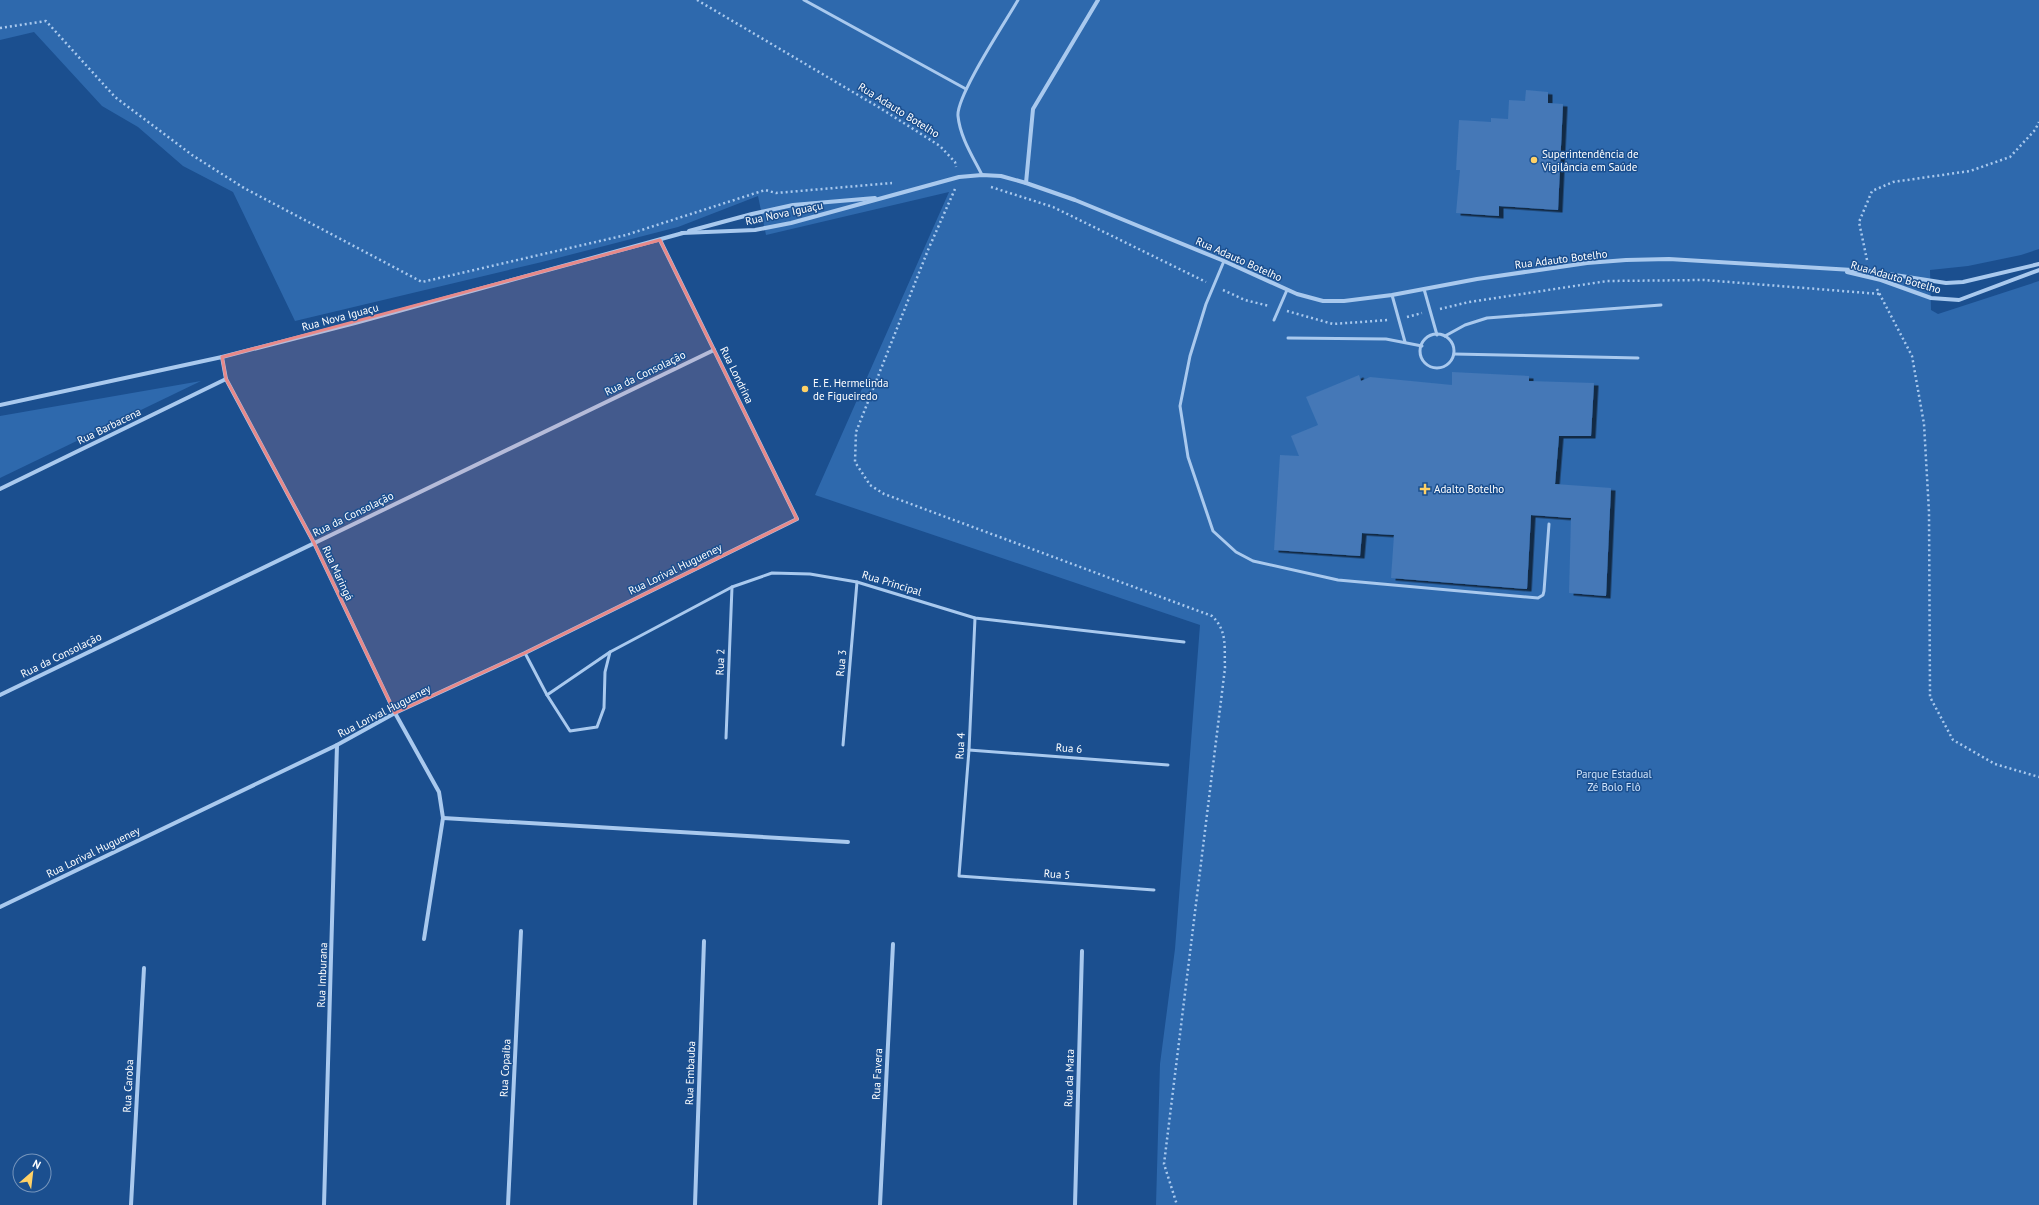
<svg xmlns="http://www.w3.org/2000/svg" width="2039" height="1205" viewBox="0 0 2039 1205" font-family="'PT Sans',sans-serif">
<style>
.green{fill:#2e69ad}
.building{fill:#4478b7;filter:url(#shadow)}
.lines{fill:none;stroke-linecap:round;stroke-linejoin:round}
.path{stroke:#a9c9ee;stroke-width:2.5;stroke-dasharray:2 3;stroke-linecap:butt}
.service{stroke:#a9c9ee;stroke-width:3}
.minor{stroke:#a9c9ee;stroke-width:4}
.marked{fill:#e88989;fill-opacity:0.2;stroke:#e88989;stroke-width:3;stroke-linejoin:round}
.poi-dot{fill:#ffd166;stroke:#1b4f8f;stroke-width:1.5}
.labels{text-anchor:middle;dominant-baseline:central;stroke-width:3;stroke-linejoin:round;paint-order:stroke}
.street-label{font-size:11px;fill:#fff;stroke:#1b4f8f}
.poi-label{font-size:11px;fill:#fff;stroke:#1b4f8f;text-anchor:start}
.park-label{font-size:11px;fill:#cfe3fa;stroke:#1b4f8f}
</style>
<defs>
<filter id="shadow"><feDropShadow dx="4.5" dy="2.5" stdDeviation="0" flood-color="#0009"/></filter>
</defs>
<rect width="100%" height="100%" fill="#1b4f8f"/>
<g class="green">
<path d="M0 0H2039V249L2021 255 1968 266 1930 270 1931 310 1938 314 2039 281V1205H1156L1160 1064 1175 949 1200 625 815 495 949 192 766 235 758 196 678 227 542 262 295 321 233 192 183 166 138 127 102 106 34 32 0 40Z"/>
<path d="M201 381 0 478V416Z"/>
</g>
<g class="building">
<path d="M1526 90 1548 92V103L1563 104 1558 210 1499 206V216L1456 213 1460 170H1456L1459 120 1491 122V118L1508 119 1509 100 1525 101Z"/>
<path d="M1452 372 1529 376V381L1594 383 1591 436H1559L1555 484 1611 488 1606 596 1569 593 1571 518 1531 515 1527 589 1391 578 1394 535 1362 533 1360 556 1274 550 1280 455 1299 456 1291 436 1318 425 1306 397 1359 375 1361 381 1370 377 1452 385Z"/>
</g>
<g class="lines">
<g class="path">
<path d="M697 0 880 108 940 146 955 162 956 167"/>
<path d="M0 28 46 21 115 97 192 155 244 188 422 282 626 235 765 190 776 193 892 183"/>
<path d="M991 187 1053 207 1206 282"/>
<path d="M955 189 928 250 856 432 855 462 870 485 884 494 1212 616C1228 631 1224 648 1225 668L1164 1164 1177 1205"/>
<path d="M1867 260 1859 222 1872 191 1893 182 1970 171 2010 157 2035 130 2039 122"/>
<path d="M1877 289 1912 356 1924 424 1929 512 1930 697 1953 740 1995 764 2039 777"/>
<path d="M1223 290 1245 300 1269 306"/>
<path d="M1440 309 1469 302 1607 281 1704 280 1880 294"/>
<path d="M1287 311 1333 324 1388 320"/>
<path d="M1407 317 1422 313"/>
</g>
<g class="service">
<path d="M804 0 966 89"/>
<path d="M982 175C973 157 960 137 958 116 956 96 1006 21 1018 0"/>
<path d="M1224 261 1206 304 1190 356 1180 406 1188 457 1213 531 1236 552 1253 561 1338 580 1538 598 1543 595 1544 591 1549 524"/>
<path d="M1424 289 1437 335"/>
<path d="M1392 295 1405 342"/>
<path d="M1274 320 1287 290"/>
<circle cx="1437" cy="351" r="17"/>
<path d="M1445 336 1465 325 1487 318 1661 305"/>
<path d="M1288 338 1386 339 1422 346"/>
<path d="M1454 354 1638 358"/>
<path d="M975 618 969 750 959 876 1154 890"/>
<path d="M525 653 547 695 570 731 597 727 604 708 605 672 610 652"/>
<path d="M547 695 610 652 732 587 772 573 810 574 857 582 975 618 1184 642"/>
<path d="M726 738 732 587"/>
<path d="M843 745 857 582"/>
<path d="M969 750 1168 765"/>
</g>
<g class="minor">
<path d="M1026 183 1033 109 1098 0"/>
<path d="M689 231 752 214 793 205 875 198"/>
<path d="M682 233 755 230 791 223 959 177 982 175 1001 176 1026 183 1075 200 1224 261 1297 294 1323 301H1344L1392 295 1477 279 1587 263 1626 260 1669 259 1869 271 1946 283 1963 282 2039 264"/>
<path d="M1847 272 1881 280 1931 298 1959 300 2039 270"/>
<path d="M222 357 226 379 314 543 395 713 439 792 443 818 424 939"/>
<path d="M0 405 222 357 355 323 683 233"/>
<path d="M0 489 226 379"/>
<path d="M0 695 714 350"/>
<path d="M443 818 848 842"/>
<path d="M0 907 337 745 395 713 525 653 797 519 660 240"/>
<path d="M131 1205 144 968"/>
<path d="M324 1205 337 745"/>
<path d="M508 1205 521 931"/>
<path d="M695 1205 704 941"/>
<path d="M880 1205 893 944"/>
<path d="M1075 1205 1082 951"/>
</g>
</g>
<path class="marked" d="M660 240 797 519 525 653 395 713 314 543 226 379 222 357Z"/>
<g class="poi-dot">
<circle cx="1534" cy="160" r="4"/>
<circle cx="805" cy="389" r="4"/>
<path d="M1423 483h4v4h4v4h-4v4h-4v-4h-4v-4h4z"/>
</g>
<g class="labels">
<g class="street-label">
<text transform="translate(899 110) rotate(32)">Rua Adauto Botelho</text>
<text transform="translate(784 213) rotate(-12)">Rua Nova Iguaçu</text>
<text transform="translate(1239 259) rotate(24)">Rua Adauto Botelho</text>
<text transform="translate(1561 259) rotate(-7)">Rua Adauto Botelho</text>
<text transform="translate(1896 277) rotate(16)">Rua Adauto Botelho</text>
<text transform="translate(340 317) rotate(-15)">Rua Nova Iguaçu</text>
<text transform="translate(645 373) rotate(-26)">Rua da Consolação</text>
<text transform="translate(737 375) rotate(64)">Rua Londrina</text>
<text transform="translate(109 426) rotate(-26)">Rua Barbacena</text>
<text transform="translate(353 514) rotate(-26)">Rua da Consolação</text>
<text transform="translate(675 569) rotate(-26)">Rua Lorival Hugueney</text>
<text transform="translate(338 573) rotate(65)">Rua Maringá</text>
<text transform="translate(892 583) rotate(17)">Rua Principal</text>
<text transform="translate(61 655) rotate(-26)">Rua da Consolação</text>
<text transform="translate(720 662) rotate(-88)">Rua 2</text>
<text transform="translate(841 663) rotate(-85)">Rua 3</text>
<text transform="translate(384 711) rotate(-27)">Rua Lorival Hugueney</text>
<text transform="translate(960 746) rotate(-87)">Rua 4</text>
<text transform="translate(1069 748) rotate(4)">Rua 6</text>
<text transform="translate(93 852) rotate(-26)">Rua Lorival Hugueney</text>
<text transform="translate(1057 874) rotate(4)">Rua 5</text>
<text transform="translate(322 975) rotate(-88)">Rua Imburana</text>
<text transform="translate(505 1068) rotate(-87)">Rua Copaíba</text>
<text transform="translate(690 1073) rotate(-88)">Rua Embauba</text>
<text transform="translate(877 1074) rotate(-87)">Rua Favera</text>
<text transform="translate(1069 1078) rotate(-88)">Rua da Mata</text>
<text transform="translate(128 1086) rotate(-87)">Rua Caroba</text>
</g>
<g class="poi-label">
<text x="1542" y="154">Superintendência de<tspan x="1542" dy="13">Vigilância em Saúde</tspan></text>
<text x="813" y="383">E. E. Hermelinda<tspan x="813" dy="13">de Figueiredo</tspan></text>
<text x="1434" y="489">Adalto Botelho</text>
</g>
<g class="park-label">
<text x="1614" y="774">Parque Estadual<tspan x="1614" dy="13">Zé Bolo Flô</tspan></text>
</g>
</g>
<g transform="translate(32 1173) rotate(28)"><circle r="19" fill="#1b4f8f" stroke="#7695bc"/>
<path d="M0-3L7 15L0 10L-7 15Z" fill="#ffd166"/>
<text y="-6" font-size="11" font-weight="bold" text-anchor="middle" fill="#ffffff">N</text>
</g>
</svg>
